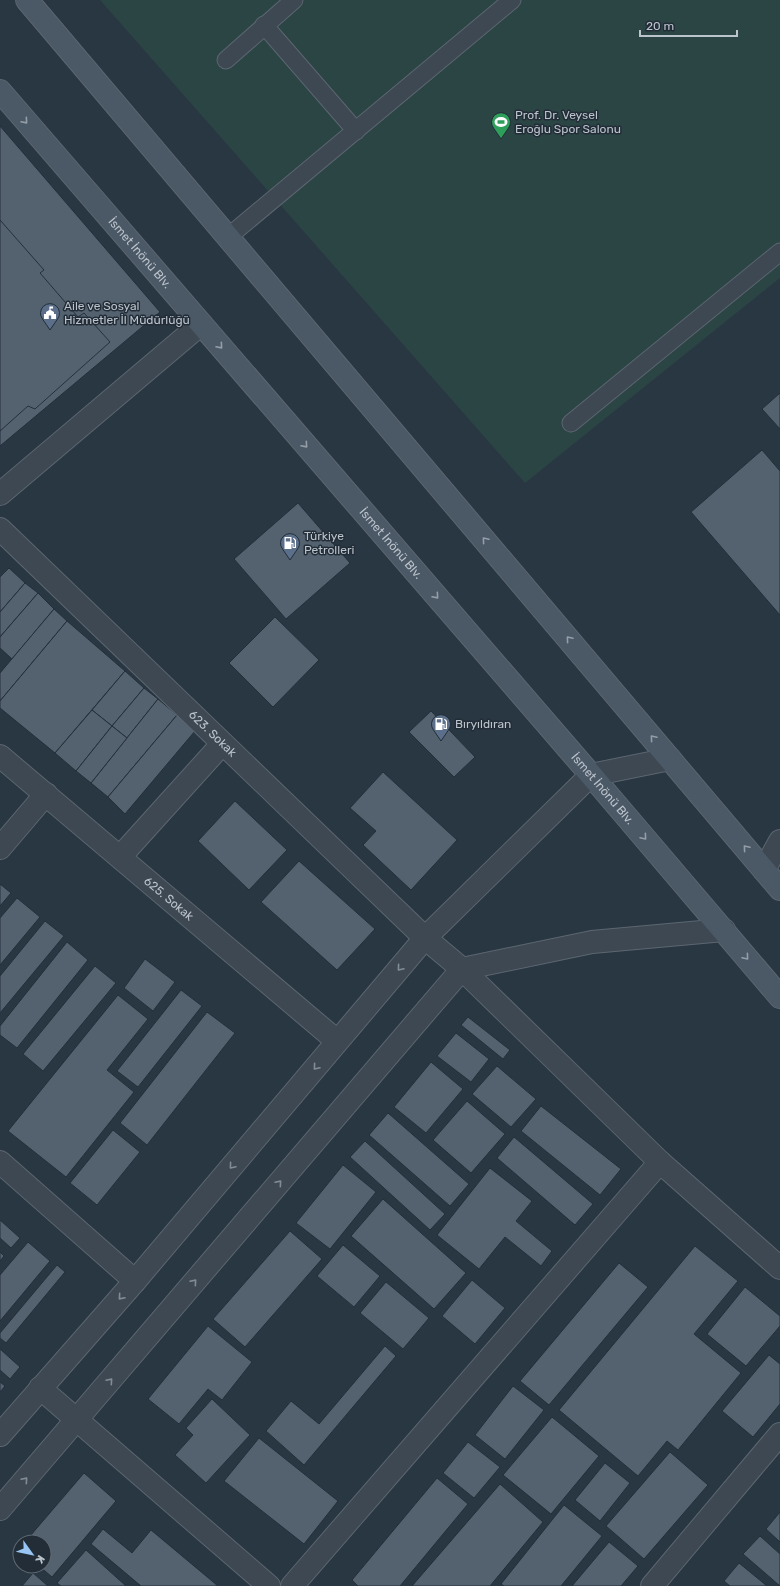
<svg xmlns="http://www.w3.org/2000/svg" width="780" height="1586" viewBox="0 0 780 1586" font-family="Rubik,sans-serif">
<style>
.green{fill:#2b4444}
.building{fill:#546270;stroke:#242f3a}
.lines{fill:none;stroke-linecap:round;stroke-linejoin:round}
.lane-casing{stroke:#5c6670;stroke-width:19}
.street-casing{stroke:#5c6670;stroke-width:24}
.secondary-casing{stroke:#5c6670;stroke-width:24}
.lane{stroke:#3d4853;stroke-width:17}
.street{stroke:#3d4853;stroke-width:22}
.secondary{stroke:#4b5866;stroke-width:22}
.oneway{stroke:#949ea8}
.oneway2{stroke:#828c96}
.labels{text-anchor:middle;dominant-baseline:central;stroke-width:3;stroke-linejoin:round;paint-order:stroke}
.poi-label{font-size:12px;fill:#bbc3cc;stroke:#222d38;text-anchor:start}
.street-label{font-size:12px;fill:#bbc3cc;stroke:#222d38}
</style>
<rect width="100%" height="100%" fill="#293743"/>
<path class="green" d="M100 0H780V278L525 483Z"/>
<g class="building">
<path d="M0 126 160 312 0 446Z"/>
<path d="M0 220 44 270 40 273 78 317 84 313 110 342 35 409 28 406 0 431Z"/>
<path d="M780 393V429L762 409Z"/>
<path d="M762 450 780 471V615L691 512Z"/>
<path d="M298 503 350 563 286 619 234 559Z"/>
<path d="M9 568 25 583 0 612V577Z"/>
<path d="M25 583 38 593 0 637V612Z"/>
<path d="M38 593 54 609 12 659 0 648V637Z"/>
<path d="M54 609 67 621 0 701V673Z"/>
<path d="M275 617 319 660 273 707 229 663Z"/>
<path d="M67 621 125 671 55 753 0 708V701Z"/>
<path d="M125 671 144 688 112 726 92 710Z"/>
<path d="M144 688 158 699 127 738 112 726Z"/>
<path d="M158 699 177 715 108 797 91 783Z"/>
<path d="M92 710 112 726 76 771 55 753Z"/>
<path d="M431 711 475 757 454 777 409 732Z"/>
<path d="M177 715 195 731 125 814 108 797Z"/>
<path d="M112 726 127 738 91 783 76 771Z"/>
<path d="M383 772 457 840 411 890 363 845 376 831 350 808Z"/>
<path d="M235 801 287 850 249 890 198 841Z"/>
<path d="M299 861 375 929 337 970 261 902Z"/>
<path d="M0 884 11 893 0 906Z"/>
<path d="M17 898 40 917 0 965V918Z"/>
<path d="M45 921 64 936 0 1013V976Z"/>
<path d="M67 942 88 960 17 1048 0 1035V1026Z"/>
<path d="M145 959 175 982 153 1011 124 988Z"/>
<path d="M95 966 116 983 43 1071 23 1054Z"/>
<path d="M181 990 202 1006 138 1087 117 1071Z"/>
<path d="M118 995 148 1019 107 1070 134 1092 66 1177 8 1131Z"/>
<path d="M207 1012 235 1033 147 1145 120 1123Z"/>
<path d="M468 1017 510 1050 503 1059 461 1025Z"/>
<path d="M456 1033 489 1059 471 1082 437 1056Z"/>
<path d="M431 1062 463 1089 426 1133 394 1107Z"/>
<path d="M497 1066 536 1099 511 1127 472 1094Z"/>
<path d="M467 1101 505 1134 471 1173 433 1140Z"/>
<path d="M541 1106 621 1169 600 1195 521 1131Z"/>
<path d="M388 1113 469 1184 450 1206 369 1135Z"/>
<path d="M113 1130 140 1152 97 1205 70 1183Z"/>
<path d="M514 1137 593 1204 575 1225 497 1158Z"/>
<path d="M365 1141 445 1214 430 1230 350 1157Z"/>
<path d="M343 1165 376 1192 330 1249 296 1223Z"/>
<path d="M490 1168 532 1201 516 1221 552 1251 541 1266 505 1237 479 1269 437 1235Z"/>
<path d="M383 1199 466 1273 434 1309 351 1236Z"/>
<path d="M0 1220 20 1238 11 1248 0 1238Z"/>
<path d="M290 1231 322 1259 245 1347 213 1319Z"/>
<path d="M28 1242 50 1261 0 1321V1275Z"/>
<path d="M343 1245 380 1276 354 1307 317 1276Z"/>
<path d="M695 1246 738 1281 694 1334 741 1373 678 1450 667 1441 638 1476 559 1410Z"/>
<path d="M0 1252 4 1256 0 1261Z"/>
<path d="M619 1263 648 1287 549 1405 520 1381Z"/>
<path d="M57 1265 65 1272 6 1343 0 1338V1333Z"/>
<path d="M472 1280 505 1308 475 1344 442 1316Z"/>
<path d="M386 1282 429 1318 403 1349 360 1313Z"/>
<path d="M745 1287 780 1316V1326L746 1366 707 1334Z"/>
<path d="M208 1326 252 1362 222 1400 208 1389 179 1424 148 1399Z"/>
<path d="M385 1346 396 1356 304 1465 266 1431 291 1401 319 1424Z"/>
<path d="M0 1349 20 1367 10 1379 0 1370Z"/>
<path d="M769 1355 780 1364V1404L753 1437 722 1411Z"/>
<path d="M0 1382 5 1386 0 1392Z"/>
<path d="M513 1386 544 1410 505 1459 475 1435Z"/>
<path d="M212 1399 250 1435 206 1483 175 1455 193 1435 186 1428Z"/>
<path d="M552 1417 599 1456 551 1514 503 1475Z"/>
<path d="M259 1438 338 1501 304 1544 224 1481Z"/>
<path d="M468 1442 500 1467 474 1498 443 1473Z"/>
<path d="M670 1452 708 1485 644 1559 606 1526Z"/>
<path d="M605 1463 630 1483 600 1521 575 1500Z"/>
<path d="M84 1473 116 1501 52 1577 39 1566H44V1542H25Z"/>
<path d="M437 1478 468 1504 400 1586H358L352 1580Z"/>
<path d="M500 1484 543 1522 490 1586H412Z"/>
<path d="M564 1505 602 1536 561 1586H504L501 1584Z"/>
<path d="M780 1512V1542L766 1529Z"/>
<path d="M103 1529 132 1553 151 1530 218 1586H141L91 1544Z"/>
<path d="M760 1536 780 1554V1586L743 1554Z"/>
<path d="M609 1542 638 1566 621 1586H572Z"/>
<path d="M86 1550 126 1586H61L57 1583Z"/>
<path d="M739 1563 767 1586H730L724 1581Z"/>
<path d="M33 1573 48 1586H22Z"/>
</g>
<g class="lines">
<defs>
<g id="lane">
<path d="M264 25 356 131"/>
<path d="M226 60 294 0"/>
<path d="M228 237 512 0"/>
<path d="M571 423 780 252"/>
</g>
<g id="street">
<path d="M0 494 201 324"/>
<path id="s1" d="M0 529 425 938 462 969 660 1162 780 1268"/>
<path id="s2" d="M0 756 337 1041"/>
<path d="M0 848 46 794"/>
<path d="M120 857 222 744"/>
<path d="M764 870 780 841"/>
<path d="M0 1162 135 1281"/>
<path d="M40 1388 269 1586"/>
<path d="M0 1435 135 1281 425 938 591 775 670 759"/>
<path d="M0 1509 462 969 592 942 724 930"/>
<path d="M292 1586 660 1162"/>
<path d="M652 1586 780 1434"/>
</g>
<g id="secondary">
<path d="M27 0 780 889"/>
<path id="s3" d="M0 91 591 775 780 997"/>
</g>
</defs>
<use href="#lane" class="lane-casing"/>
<use href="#street" class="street-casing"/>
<use href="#secondary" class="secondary-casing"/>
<use href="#lane" class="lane"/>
<use href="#street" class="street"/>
<use href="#secondary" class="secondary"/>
</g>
<defs><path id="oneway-chevron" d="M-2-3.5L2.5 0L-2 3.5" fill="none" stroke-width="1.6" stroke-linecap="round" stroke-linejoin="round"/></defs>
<g class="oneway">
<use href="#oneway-chevron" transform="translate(25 121) rotate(49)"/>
<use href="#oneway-chevron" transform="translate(220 346) rotate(49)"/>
<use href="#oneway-chevron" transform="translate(305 445) rotate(49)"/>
<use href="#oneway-chevron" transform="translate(485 540) rotate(-130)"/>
<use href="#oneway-chevron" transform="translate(436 596) rotate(49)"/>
<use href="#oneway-chevron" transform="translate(569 639) rotate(-130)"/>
<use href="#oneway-chevron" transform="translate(653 738) rotate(-130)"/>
<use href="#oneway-chevron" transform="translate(644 837) rotate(50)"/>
<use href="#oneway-chevron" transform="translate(746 848) rotate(-130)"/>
<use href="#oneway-chevron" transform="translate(746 957) rotate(50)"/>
</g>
<g class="oneway2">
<use href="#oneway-chevron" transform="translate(400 968) rotate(130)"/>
<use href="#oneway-chevron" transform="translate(316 1067) rotate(130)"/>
<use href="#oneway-chevron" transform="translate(232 1166) rotate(130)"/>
<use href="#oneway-chevron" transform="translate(279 1183) rotate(-49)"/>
<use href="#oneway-chevron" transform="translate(194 1282) rotate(-49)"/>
<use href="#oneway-chevron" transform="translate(121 1297) rotate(131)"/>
<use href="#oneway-chevron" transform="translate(110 1381) rotate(-49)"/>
<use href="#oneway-chevron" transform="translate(25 1480) rotate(-49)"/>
</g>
<defs>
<symbol id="stadium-pin" viewBox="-11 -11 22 30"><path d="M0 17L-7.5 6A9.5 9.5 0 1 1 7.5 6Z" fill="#2e9e5b" stroke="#222d38"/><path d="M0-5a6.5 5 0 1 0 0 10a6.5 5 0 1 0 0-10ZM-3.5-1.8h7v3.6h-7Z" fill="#fff"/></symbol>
<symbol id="civic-pin" viewBox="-11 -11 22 30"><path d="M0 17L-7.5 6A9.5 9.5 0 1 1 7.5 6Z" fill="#5c6f8a" stroke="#222d38"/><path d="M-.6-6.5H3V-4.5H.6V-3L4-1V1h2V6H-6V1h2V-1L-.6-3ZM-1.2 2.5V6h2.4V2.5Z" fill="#fff"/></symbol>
<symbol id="fuel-pin" viewBox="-11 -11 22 30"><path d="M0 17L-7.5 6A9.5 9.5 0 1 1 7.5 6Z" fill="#5c6f8a" stroke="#222d38"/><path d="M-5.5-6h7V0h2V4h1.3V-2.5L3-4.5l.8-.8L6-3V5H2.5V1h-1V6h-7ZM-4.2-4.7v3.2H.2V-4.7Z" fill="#fff"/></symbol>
</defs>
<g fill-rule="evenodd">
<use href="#stadium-pin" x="490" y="111" width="22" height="30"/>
<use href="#civic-pin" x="39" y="302" width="22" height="30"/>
<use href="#fuel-pin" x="279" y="532" width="22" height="30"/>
<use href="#fuel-pin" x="430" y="713" width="22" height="30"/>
</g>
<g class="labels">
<g class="poi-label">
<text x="515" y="115">Prof. Dr. Veysel<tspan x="515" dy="14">Eroğlu Spor Salonu</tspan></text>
<text x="64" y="306">Aile ve Sosyal<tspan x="64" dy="14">Hizmetler İl Müdürlüğü</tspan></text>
<text x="304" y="536">Türkiye<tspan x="304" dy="14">Petrolleri</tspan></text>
<text x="455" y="724">Bıryıldıran</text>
</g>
<g class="street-label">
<text stroke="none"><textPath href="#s3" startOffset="214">İsmet İnönü Blv.</textPath></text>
<text stroke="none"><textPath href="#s3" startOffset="598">İsmet İnönü Blv.</textPath></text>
<text stroke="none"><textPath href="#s1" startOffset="295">623. Sokak</textPath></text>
<text stroke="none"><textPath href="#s3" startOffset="922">İsmet İnönü Blv.</textPath></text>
<text stroke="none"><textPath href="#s2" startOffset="221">625. Sokak</textPath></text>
</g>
</g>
<g transform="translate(32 1554) rotate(123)"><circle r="19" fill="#222d38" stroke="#5f6973"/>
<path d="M0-3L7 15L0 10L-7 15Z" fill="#98c5f4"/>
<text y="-6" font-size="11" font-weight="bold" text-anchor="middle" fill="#bbc3cc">K</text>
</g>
<path d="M640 30v6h97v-6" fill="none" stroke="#bbc3cc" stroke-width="2"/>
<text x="646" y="30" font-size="12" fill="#bbc3cc" stroke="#222d38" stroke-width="3" paint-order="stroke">20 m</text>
</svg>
